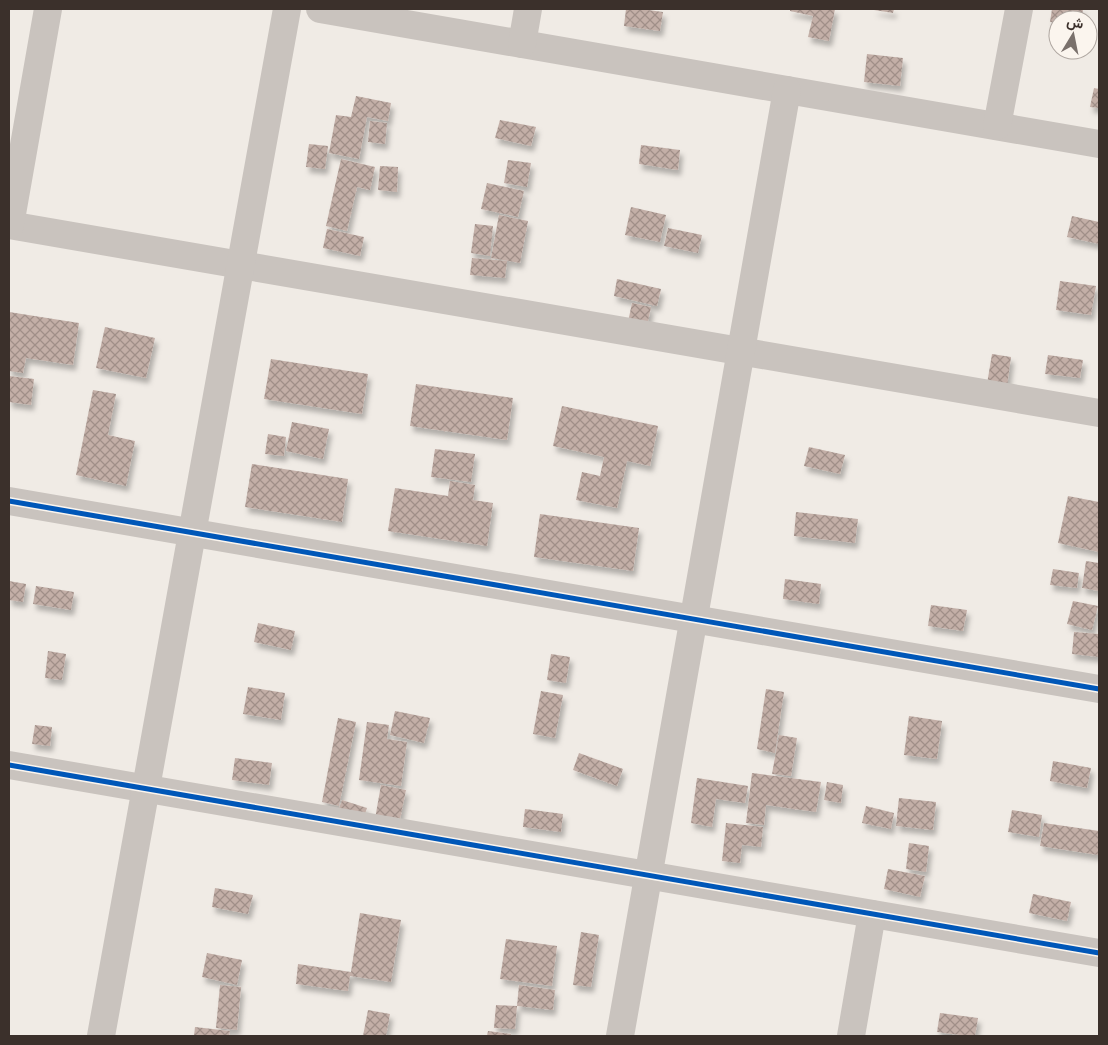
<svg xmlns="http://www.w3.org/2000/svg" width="1108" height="1045" viewBox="0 0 1108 1045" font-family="'Sofia Sans Condensed',Vazirmatn,sans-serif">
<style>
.building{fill:url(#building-cross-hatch);filter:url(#shadow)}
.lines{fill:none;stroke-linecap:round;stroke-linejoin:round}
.street{stroke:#c9c3be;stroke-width:28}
.cycleway-casing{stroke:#fbf5ee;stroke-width:8}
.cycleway{stroke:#0057b8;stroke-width:5}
</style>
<defs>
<pattern id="building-cross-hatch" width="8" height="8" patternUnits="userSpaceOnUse" patternTransform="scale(1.25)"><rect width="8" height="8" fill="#c3afa7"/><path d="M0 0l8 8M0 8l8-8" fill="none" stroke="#a08f88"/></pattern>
<filter id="shadow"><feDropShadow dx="3" dy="5.5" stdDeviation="2.5" flood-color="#0004"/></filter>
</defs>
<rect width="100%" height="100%" fill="#f0ebe5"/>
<g class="building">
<path d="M626 9H641L663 12 660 31 624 26Z"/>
<path d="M790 9H835L829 41 808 37 813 16 790 11Z"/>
<path d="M875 9H894L893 13 874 10Z"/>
<path d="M1052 9H1083L1082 20H1058V23L1050 22Z"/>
<path d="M867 54 903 58 900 86 864 82Z"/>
<path d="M1094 88 1099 89V108L1090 107Z"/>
<path d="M356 96 391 103 388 121 367 117 359 159 329 153 336 115 351 117Z"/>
<path d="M500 120 536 127 531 146 495 138Z"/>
<path d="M370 121 387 123 385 144 368 142Z"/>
<path d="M309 144 328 146 325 169 306 167Z"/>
<path d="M641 145 680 150 678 170 639 164Z"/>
<path d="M341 159 375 167 370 190 357 187 347 231 326 226Z"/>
<path d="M508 160 531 163 527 187 504 183Z"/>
<path d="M380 166 398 167 397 192 378 190Z"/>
<path d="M487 183 524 191 518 217 481 209Z"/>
<path d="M631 207 666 215 660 242 625 235Z"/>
<path d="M499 215 528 221 520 263 491 258Z"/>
<path d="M1072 216 1099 222V244L1067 237Z"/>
<path d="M475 224 493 226 490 256 471 253Z"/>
<path d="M668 228 702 235 698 253 664 246Z"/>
<path d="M327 229 364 237 360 256 323 248Z"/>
<path d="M472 258 507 261 505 278 470 275Z"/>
<path d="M617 279 661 289 657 306 614 296Z"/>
<path d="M1060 281 1096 286 1091 315 1056 310Z"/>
<path d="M632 303 651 307 647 326 628 322Z"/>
<path d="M9 312 79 323 73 365 26 358 23 373 9 371Z"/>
<path d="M105 327 155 338 146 378 96 368Z"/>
<path d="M992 354 1011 357 1007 387 987 384Z"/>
<path d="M1048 355 1083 360 1080 378 1045 374Z"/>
<path d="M271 359 368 374 362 414 264 399Z"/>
<path d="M9 376 34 379 31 405 9 402Z"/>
<path d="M416 384 513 398 507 440 410 426Z"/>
<path d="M93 390 116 394 108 435 135 441 126 486 76 475Z"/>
<path d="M562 406 658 426 650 466 627 461 617 508 576 500 582 472 600 476 604 457 553 446Z"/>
<path d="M292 422 329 429 323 459 286 451Z"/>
<path d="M268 434 286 437 284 456 265 454Z"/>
<path d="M809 447 845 455 840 474 804 466Z"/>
<path d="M435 449 475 454 471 482 431 477Z"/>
<path d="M252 464 348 479 342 522 245 507Z"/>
<path d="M450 481 475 485 473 500 493 503 487 546 388 531 395 488 448 496Z"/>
<path d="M1068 496 1099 502V552L1058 543Z"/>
<path d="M796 512 858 519 855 543 794 536Z"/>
<path d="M540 514 639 528 633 571 534 557Z"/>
<path d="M1086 561 1099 563V591L1082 588Z"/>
<path d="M1053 569 1079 573 1077 588 1050 585Z"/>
<path d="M785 579 821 584 819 604 783 599Z"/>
<path d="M9 581 26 584 23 602 9 600Z"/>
<path d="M36 586 74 592 71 610 33 604Z"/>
<path d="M1073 601 1098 606 1092 630 1067 624Z"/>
<path d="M931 605 967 610 963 631 928 626Z"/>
<path d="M258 623 295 631 291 650 254 642Z"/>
<path d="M1074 632 1099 634V657L1072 654Z"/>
<path d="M48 651 66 654 62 680 45 678Z"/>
<path d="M551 654 570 657 566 683 547 680Z"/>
<path d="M248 687 285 693 281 720 243 714Z"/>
<path d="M766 689 784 692 775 753 757 749Z"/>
<path d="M541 691 563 695 555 738 533 734Z"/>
<path d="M395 711 430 718 424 743 390 735Z"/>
<path d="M909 716 942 721 937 759 904 755Z"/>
<path d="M338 718 356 722 339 806 322 802Z"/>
<path d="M367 722 389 725 387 739 407 742 401 786 359 780Z"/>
<path d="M35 725 52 727 50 746 32 744Z"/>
<path d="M779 735 797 738 791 776 772 774Z"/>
<path d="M579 753 623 769 617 786 573 770Z"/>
<path d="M235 758 272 763 269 785 232 780Z"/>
<path d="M1053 761 1091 768 1087 788 1050 781Z"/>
<path d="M752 773 821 782 816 812 766 805 764 825 746 823Z"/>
<path d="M697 778 748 786 745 803 716 799 712 827 691 823Z"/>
<path d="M827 782 843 785 841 803 824 800Z"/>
<path d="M381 785 406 790 399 824 375 819Z"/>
<path d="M899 798 936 802 933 830 896 826Z"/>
<path d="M342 800 367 808 362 823 337 814Z"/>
<path d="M866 806 894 813 891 829 862 823Z"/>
<path d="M525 809 563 814 561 832 523 827Z"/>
<path d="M1012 810 1042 815 1039 837 1008 832Z"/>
<path d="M726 823 763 827 761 847 742 845 740 863 722 861Z"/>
<path d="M1044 823 1099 831V846L1098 855 1040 846Z"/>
<path d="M909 843 929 846 926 872 906 869Z"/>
<path d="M888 869 925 876 920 897 884 889Z"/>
<path d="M215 888 253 895 248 914 212 907Z"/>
<path d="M1033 894 1071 902 1067 921 1029 913Z"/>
<path d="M360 913 401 920 391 982 350 976 348 991 296 984 298 964 351 972Z"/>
<path d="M581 932 599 935 591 987 573 985Z"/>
<path d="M506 939 557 946 552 986 500 979Z"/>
<path d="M207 953 242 960 237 985 202 977Z"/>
<path d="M220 985 241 987 237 1030 216 1028Z"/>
<path d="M519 985 555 990 553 1010 517 1006Z"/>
<path d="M496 1005 517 1006 515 1029 494 1028Z"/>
<path d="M368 1010 390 1014 386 1036H363Z"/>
<path d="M940 1013 978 1018 975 1036H967L937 1032Z"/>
<path d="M195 1027 230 1031 229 1036H194Z"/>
<path d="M488 1031 511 1034V1036H487Z"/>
</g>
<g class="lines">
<g class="street">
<path d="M320 9 1099 144"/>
<path d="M522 44 528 9"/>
<path d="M997 126 1019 9"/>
<path d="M9 225 1099 413"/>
<path d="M10 225 48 9"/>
<path d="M9 501 1099 689"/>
<path d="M9 765 1099 953"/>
<path d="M101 1036 287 9"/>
<path d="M620 1036 787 90"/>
<path d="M851 1036 872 914"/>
</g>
<defs>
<g id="cycleway">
<path d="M9 501 1099 689"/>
<path d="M9 765 1099 953"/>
</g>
</defs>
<use href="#cycleway" class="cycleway-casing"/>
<use href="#cycleway" class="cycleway"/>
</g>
<rect width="1108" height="1045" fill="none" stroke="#3b302b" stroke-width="20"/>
<g transform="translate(1073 35) rotate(10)"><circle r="24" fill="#fbf5ee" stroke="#aea6a0"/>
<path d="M0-4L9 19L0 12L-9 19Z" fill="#7a716c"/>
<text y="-8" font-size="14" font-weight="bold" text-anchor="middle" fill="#3b302b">ش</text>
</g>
</svg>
